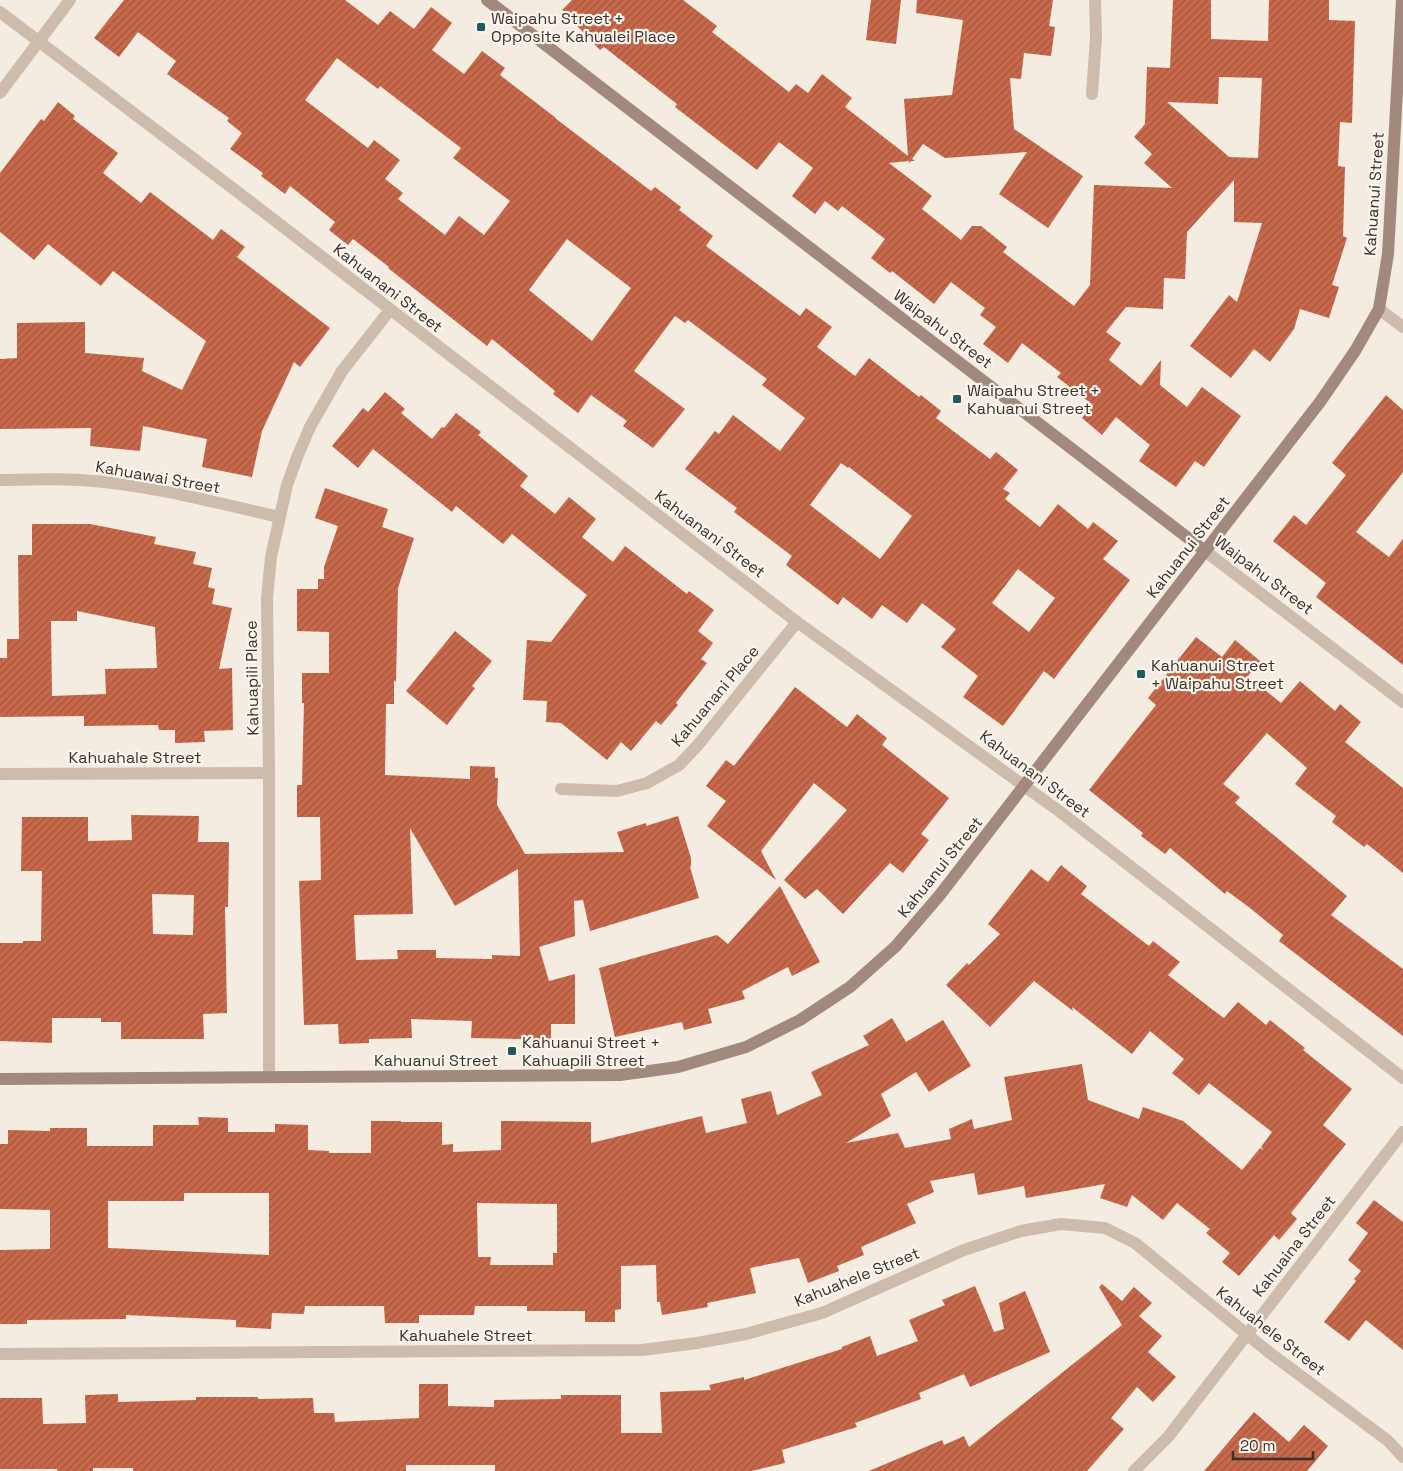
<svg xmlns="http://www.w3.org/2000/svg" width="1403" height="1471" viewBox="0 0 1403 1471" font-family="'Space Grotesk',sans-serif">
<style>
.building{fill:url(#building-hatch);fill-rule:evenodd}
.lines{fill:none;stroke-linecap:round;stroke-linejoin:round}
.street{stroke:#cdbbac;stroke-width:12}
.secondary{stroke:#a18a7d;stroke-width:12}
.poi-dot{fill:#1f5a5e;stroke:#fbf5ee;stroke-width:2}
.labels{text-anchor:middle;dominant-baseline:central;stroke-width:4.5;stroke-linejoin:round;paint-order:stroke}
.poi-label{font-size:16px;fill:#3b302b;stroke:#fbf5ee;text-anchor:start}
.street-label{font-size:16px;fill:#3b302b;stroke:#fbf5ee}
</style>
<defs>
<pattern id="building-hatch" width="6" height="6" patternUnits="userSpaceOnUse" patternTransform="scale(1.25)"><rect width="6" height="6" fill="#c8694b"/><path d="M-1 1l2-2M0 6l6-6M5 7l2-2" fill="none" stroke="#a4573f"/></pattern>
</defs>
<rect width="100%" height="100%" fill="#f4ebe1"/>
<g class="building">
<path d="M124 0H345L378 25 390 11 414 29 431 7 452 23 432 50 464 74 482 51 505 68 500 75 556 118H555L651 191 655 187 681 207 679 210 713 236 706 246 800 316 806 308 832 327 817 347 855 376 869 358 919 397 921 395 941 411 936 418 990 459 996 452 1018 470 1003 489 1010 493 1005 499 1040 527 1058 504 1088 529 1093 522 1118 541 1103 559 1130 580 1054 679 1044 671 1003 726 963 697 978 676 941 647 956 629 922 603 907 623 882 605 872 619 843 597 838 605 786 565 792 556 734 512 737 508 685 469 715 431 719 434 733 415 780 451 805 418 762 385 767 379 688 320 685 323 675 316 634 371 685 409 653 448 623 426 627 421 591 395 578 413 553 394 555 391 492 339 487 346 388 268 389 267 353 239 348 245 329 230 335 222 290 186 285 194 261 176 263 173 230 149 242 133 227 121 229 118 167 74 176 61 138 32 119 57 94 38ZM337 58 378 89 380 86 461 148 453 158 510 201 484 235 459 216 445 235 398 199 403 193 385 179 400 160 374 140 368 148 305 100ZM567 239 631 288 592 341 529 290ZM841 463 848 468 849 467 912 516 880 559 810 505ZM1018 569 1055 598 1029 632 992 603Z"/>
<path d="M572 0H683L717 26 712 32 789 92 796 84 808 93 822 74 852 98 845 107 908 156 904 99 952 95 963 20 916 13 917 0H1053L1049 26 1055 27 1051 56 1024 53 1021 79 1010 78 1014 129 1083 176 1048 228 999 194 1027 152 945 158 923 144 912 159 915 161H911L909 163V161L889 163 932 196 922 209 961 240 972 226H981L1007 247 1003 252 1074 306 1090 285 1094 185 1172 188 1144 163 1152 154 1134 137 1145 124 1147 67 1170 68 1173 0H1211V39L1268 41 1269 0H1329V20L1355 21 1352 123 1340 122 1338 166 1345 167 1343 236 1347 238 1332 285 1339 287 1329 318 1300 309 1294 329 1270 362 1254 349 1231 378 1190 346 1229 295 1237 302 1262 223 1234 222V180L1187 232 1185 279 1164 278 1163 309 1126 307 1106 332 1121 343 1109 360 1141 386 1161 360 1160 385 1187 407 1202 387 1241 416 1204 467 1195 461 1176 487 1139 461 1150 445 1116 417 1102 435 1082 418 1093 405 1057 377 1061 373 1022 343 1008 363 983 344 996 327 980 315 985 308 951 282 934 304 892 271 890 273 871 258 885 239 842 206 838 211 825 201 815 214 792 196 813 168 779 142 757 170 675 107 677 104 604 47 600 50 562 10ZM1219 77 1262 78 1258 158 1229 157 1167 102 1218 104Z"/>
<path d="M871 0H901L896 44 866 40Z"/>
<path d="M58 102 75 116 73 119 118 153 103 173 141 203 150 192 213 240 221 229 245 247 237 257 330 328 300 367 294 362 262 431 252 477 202 467 207 439 143 426 140 451 90 446 91 428 0 429V359L17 358V323L85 322V353L144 358 142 371 182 390 206 341 113 271 101 286 48 244 34 260 0 232V173L41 119 44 121Z"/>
<path d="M385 392 405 409 401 413 432 439 442 427 444 428 456 413 481 432 478 435 528 476 520 486 555 514 569 497 596 519 582 537 613 562 625 546 687 594 689 591 714 610 698 631 713 643 701 659 707 663 676 703 678 705 661 725 656 721 631 751 621 742 607 760 561 723 546 722 547 701 523 700 527 640 551 642 587 595 512 534 503 544 456 506 452 512 373 449 358 468 332 446 363 408 368 412Z"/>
<path d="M1386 395 1403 410V472L1356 532 1389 557 1403 539V665L1316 597 1326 583 1273 541 1294 515 1306 525 1346 475 1332 463Z"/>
<path d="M325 488 388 509 382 527 414 538 398 588 396 682 394 680V704H386L385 775 470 779V766L495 767V778H498L497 805 525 854 624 852 617 832 646 823V826L678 816 691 858V866L690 867 699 898 590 931 583 900 574 901 575 936 539 947 549 981 575 974V1024H551V1042H522V1039L471 1038 472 1021 411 1019 412 1038 369 1039V1043L339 1044 338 1024 304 1025 299 881 321 880 320 817H297V785H302L304 703H302V673H329V632L297 631V589H318V579H324V567L338 526 315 518ZM410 828 455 906 518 869 520 956 492 955V959L436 958V950H397L398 959 356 960 354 915 413 914Z"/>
<path d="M32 524H90L156 537 154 544 196 552 193 564 212 568 208 587 215 589 212 604 232 608 219 669 232 668 233 730 204 731 205 742 175 743V730H159L158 725 84 726V716L0 717V658H7V639H19L18 555H32ZM77 611 155 627 157 668 105 669 106 694 52 696 51 621H77Z"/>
<path d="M455 631 492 661 472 686 475 688 447 725 406 691Z"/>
<path d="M1196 637 1222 657 1235 640 1260 661 1248 676 1281 703 1300 681 1335 711 1340 704 1361 722 1345 742 1403 788V873L1367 844 1364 847 1332 822 1336 816 1295 784 1307 768 1267 733 1223 784 1240 797 1235 803 1347 896 1331 915 1403 969V1036L1279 941 1283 935 1250 908 1227 891 1225 894 1170 848 1165 854 1141 836 1143 833 1089 790 1156 705 1148 698Z"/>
<path d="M795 687 847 727 857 714 887 738 882 745 949 798 921 834 929 840 903 873 890 863 843 914 817 889 805 899 784 880 847 810 814 783 761 851 776 880 707 826 726 801 706 786 726 760 734 766Z"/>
<path d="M131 815 199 816 198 842H229L228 907H225L227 1013 203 1014 204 1039H121V1022H101V1018H52V1043L0 1041V943H23V941H41L42 871H21L22 817H88V841L132 840ZM152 894 194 895 193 935 153 934Z"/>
<path d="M1061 865 1087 886 1081 894 1149 946 1153 941 1180 962 1168 975 1213 1010 1224 1018 1238 1002 1266 1025 1270 1020 1305 1048 1303 1050 1352 1089 1323 1125 1346 1144 1291 1213 1297 1219 1279 1240 1274 1235 1239 1276 1222 1262 1230 1253 1206 1233 1210 1229 1177 1203 1163 1220 1132 1195 1127 1207 1100 1198 1105 1184 1026 1198 1024 1186 978 1195 974 1173 930 1181 934 1192 907 1204 916 1223 861 1247 864 1255 837 1266 839 1271 808 1283 799 1258 750 1268 756 1293 707 1303 708 1307 662 1315 660 1302H657L656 1265 621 1266V1309L615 1310V1322H585V1311H527V1306H475L474 1315H419V1323H385L384 1306H305L304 1314 272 1313 271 1329 236 1327V1320L126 1315V1319L27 1320V1324H0V1250L50 1249V1210L0 1209V1144H8V1130L50 1131V1128H87V1146H153V1125H199L198 1117 228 1118V1132H275V1124L308 1125V1150L329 1151V1153H371V1121H401V1122H442V1145L453 1144V1152L501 1150V1121L591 1122V1143L702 1116 706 1133 747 1123 741 1099 771 1091 777 1115 822 1095 811 1072 869 1045 863 1036 892 1018 906 1042 943 1020 971 1066 929 1092 916 1072 881 1094 891 1116 846 1143 898 1133 905 1148 951 1139 949 1129 972 1119 974 1129 1012 1120 1004 1077 1082 1064 1088 1100 1139 1119 1143 1107 1183 1121 1242 1170 1260 1148 1264 1150 1261 1147 1272 1132 1209 1083 1199 1095 1172 1073 1184 1059 1150 1031 1132 1054 1072 1007 1073 1011 1034 981 990 1027 946 985 967 963 969 965 1000 934 988 924 1031 869 1048 882ZM184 1193H269V1255L108 1248V1201H184ZM477 1203 557 1204V1253H553V1265H490L491 1257H478Z"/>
<path d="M780 886 820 962 792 976 788 967 742 991 745 999 708 1009 712 1023 684 1030 682 1022 615 1037 599 968 717 935 728 944Z"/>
<path d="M1374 1200 1403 1222V1350L1366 1320 1349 1341 1324 1322 1356 1281 1354 1279 1361 1271 1348 1260 1368 1233 1356 1223Z"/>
<path d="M1102 1284 1122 1301 1134 1287 1152 1303 1139 1316 1162 1336 1148 1352 1176 1377 1153 1402 1137 1387 1111 1418 1124 1429 1087 1471H869L942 1440 944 1445 964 1436 969 1447 1122 1325 1099 1287Z"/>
<path d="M975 1286 994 1332 1004 1329 999 1303 1025 1291 1050 1352 970 1387 964 1374 919 1393 921 1399 855 1423 857 1427 782 1450 785 1463 752 1471H495V1465H406V1471H133V1468H93V1471H57V1469H0V1398H42L43 1424 86 1423 85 1395 118 1394V1402L196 1400V1397H258V1399L313 1398 314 1413H334L335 1422 419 1418V1384H448V1406L494 1407V1400L561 1399V1395H621V1433H662L660 1392 711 1390 709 1385 744 1377V1380L842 1349V1347L870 1336 877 1356 918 1341 909 1320 945 1305 942 1300Z"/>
<path d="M1254 1412 1289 1442 1304 1425 1328 1446 1307 1471H1204Z"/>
</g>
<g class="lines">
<g class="street">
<path d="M0 12 239 193 797 622 1059 811 1403 1078"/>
<path d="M0 93 70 0"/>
<path d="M1092 94 1096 37 1095 0"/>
<path d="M1379 309 1403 327"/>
<path d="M0 480C27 480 54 478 80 480 147 484 214 502 279 517"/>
<path d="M1205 551 1403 702"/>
<path d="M0 774 269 773"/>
<path d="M561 789 617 791 647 783 679 765 698 745 797 622"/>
<path d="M269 1077V773L267 598 271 557 287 485 298 455 310 427 342 371 390 310"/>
<path d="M0 1354 642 1350 697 1343 746 1334 822 1313 964 1250 1021 1231 1061 1224 1105 1228 1135 1243 1270 1353 1387 1440 1403 1457"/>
<path d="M1134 1471 1168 1437 1403 1132"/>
</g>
<g class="secondary">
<path d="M487 0 1205 551"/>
<path d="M0 1079 620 1075 678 1067 746 1047 800 1020 850 987 896 946 939 896 1320 402 1355 351 1379 309 1388 254 1402 0"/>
</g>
</g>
<g class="poi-dot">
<rect x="476" y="22" width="10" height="10" rx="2.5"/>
<rect x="952" y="394" width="10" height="10" rx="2.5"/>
<rect x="1136" y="669" width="10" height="10" rx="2.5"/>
<rect x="507" y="1046" width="10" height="10" rx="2.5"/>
</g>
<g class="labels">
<g class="poi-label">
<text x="491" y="18">Waipahu Street +<tspan x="491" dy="18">Opposite Kahualei Place</tspan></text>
<text x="967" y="390">Waipahu Street +<tspan x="967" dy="18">Kahuanui Street</tspan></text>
<text x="1151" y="665">Kahuanui Street<tspan x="1151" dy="18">+ Waipahu Street</tspan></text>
<text x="522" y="1042">Kahuanui Street +<tspan x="522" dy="18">Kahuapili Street</tspan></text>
</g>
<g class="street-label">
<text transform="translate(1374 194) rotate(-86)">Kahuanui Street</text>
<text transform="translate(388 288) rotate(38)">Kahuanani Street</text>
<text transform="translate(943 329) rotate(37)">Waipahu Street</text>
<text transform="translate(158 477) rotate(10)">Kahuawai Street</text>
<text transform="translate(710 534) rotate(37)">Kahuanani Street</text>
<text transform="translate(1188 547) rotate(-52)">Kahuanui Street</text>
<text transform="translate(1264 575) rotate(37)">Waipahu Street</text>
<text transform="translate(252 678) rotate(-91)">Kahuapili Place</text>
<text transform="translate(715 696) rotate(-50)">Kahuanani Place</text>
<text x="135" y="757">Kahuahale Street</text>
<text transform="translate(1035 774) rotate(37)">Kahuanani Street</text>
<text transform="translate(940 867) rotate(-51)">Kahuanui Street</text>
<text x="436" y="1060">Kahuanui Street</text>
<text transform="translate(1294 1246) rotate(-52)">Kahuaina Street</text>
<text transform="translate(857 1277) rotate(-22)">Kahuahele Street</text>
<text transform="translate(1271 1331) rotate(38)">Kahuahele Street</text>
<text x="466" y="1335">Kahuahele Street</text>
</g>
</g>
<path d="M1233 1451v8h80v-8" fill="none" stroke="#3b302b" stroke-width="2.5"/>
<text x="1240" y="1451" font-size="15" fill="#3b302b" stroke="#fbf5ee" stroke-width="4" paint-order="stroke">20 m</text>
</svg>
